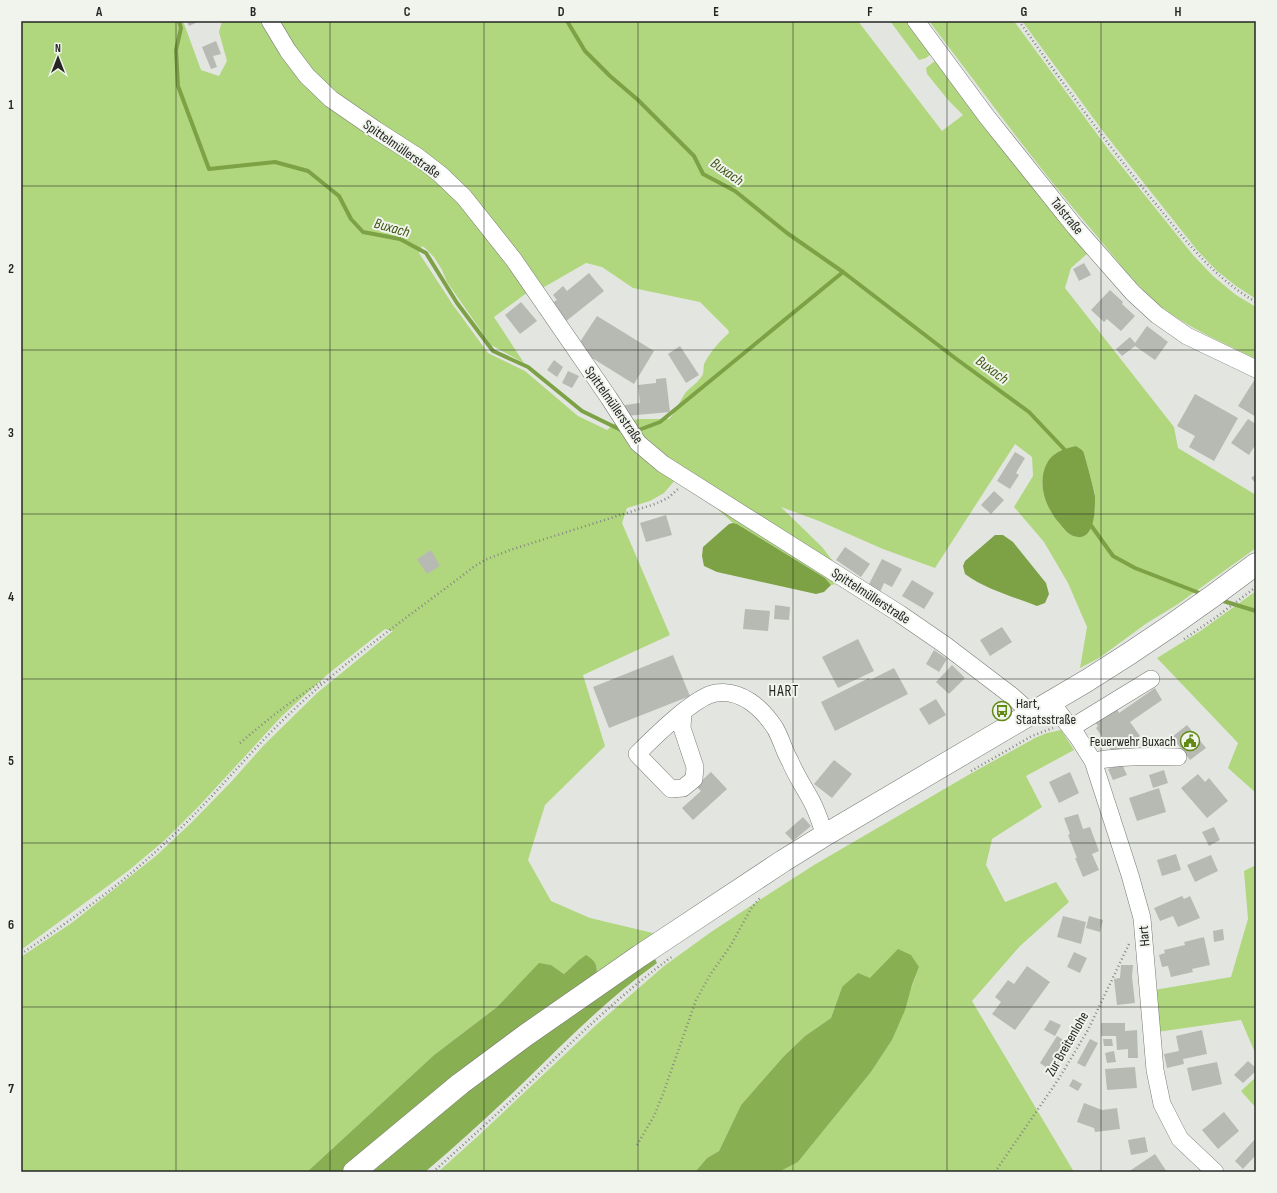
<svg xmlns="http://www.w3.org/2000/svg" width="1277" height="1193" viewBox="0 0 1277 1193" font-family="'Sofia Sans Condensed',sans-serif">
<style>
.green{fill:#b0d77d;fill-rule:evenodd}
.forest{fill:#89af53}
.water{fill:#7ca245}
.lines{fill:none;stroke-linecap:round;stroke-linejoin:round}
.stream{stroke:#7ca245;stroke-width:4}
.building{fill:#b7bab3}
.minor-casing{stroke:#777a74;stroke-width:18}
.major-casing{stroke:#777a74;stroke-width:23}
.path{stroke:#858783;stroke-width:2.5;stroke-dasharray:1 3;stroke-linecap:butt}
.minor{stroke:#fff;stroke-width:17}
.major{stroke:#fff;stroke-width:22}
.grid{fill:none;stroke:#252624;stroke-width:1;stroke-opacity:0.55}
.labels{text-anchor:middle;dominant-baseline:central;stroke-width:4;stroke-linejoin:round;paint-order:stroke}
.street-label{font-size:14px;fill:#252624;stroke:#f0f4ed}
.poi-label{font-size:14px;fill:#252624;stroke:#f0f4ed;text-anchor:start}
.water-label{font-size:15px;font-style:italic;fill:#3d5513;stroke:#f0f4ed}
.neighbourhood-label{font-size:15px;letter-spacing:1px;fill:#252624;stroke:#f0f4ed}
.neatline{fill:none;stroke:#252624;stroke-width:1.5}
.grid-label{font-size:13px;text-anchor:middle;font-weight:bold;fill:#252624}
</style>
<rect width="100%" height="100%" fill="#e3e6e0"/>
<g class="green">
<path d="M21 21H183L201 70 219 76 227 61 219 32 222 21H858L942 131 963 115 949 101 927 74 926 68 936 60 1031 183 1088 253 1071 268 1065 288 1174 427 1178 448 1256 495V548L1178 604 1147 623 1099 658 1080 668 1087 627 1068 583 1044 542 1014 507 1033 476 1032 457 1015 444 935 568 883 549 819 521 781 507 822 547 843 574 837 584 831 585 825 578 737 524 733 523 711 503 676 479 664 493 650 501 627 508 622 523 670 635 583 675 605 746 545 805 528 860 551 901 590 918 657 934 597 977C597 965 597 962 586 956L579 960 564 974 551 965 539 964 497 1007 434 1055 307 1172H21V957L73 922 157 855 191 823 231 782 264 745 317 693 393 631 385 629 328 674 282 716 199 806 165 840 128 871 21 950ZM292 51C304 65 315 79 329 91 365 122 408 142 444 172 482 205 510 249 539 290L586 263 602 267 633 288 700 302 728 330 729 333C720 341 711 351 705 362 703 365 704 370 703 374 699 382 692 386 686 392 679 401 677 411 669 419H642L618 421 607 430 578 416 525 371 488 353 453 305 419 253 422 246 425 248 434 257 442 270 447 282 491 345 524 363 494 317 528 292H531C500 253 475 209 437 177 407 151 370 134 339 111 317 95 301 75 285 53ZM1076 446C1078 447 1081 449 1083 451 1085 455 1094 490 1095 495 1095 508 1096 544 1073 536 1068 534 1063 528 1060 524 1046 509 1037 484 1046 465 1051 453 1065 449 1076 446Z"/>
<path d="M890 21H906L931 54 926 58 919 60Z"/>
<path d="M929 21H1014L1111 153 1193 255 1213 276 1236 295 1256 307V359C1226 344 1195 331 1168 312 1140 291 1118 262 1096 235 1037 167 984 93 929 21Z"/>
<path d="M1022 21H1256V299L1236 286 1216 270 1197 250 1105 134Z"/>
<path d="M1256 591V793L1228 768 1238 743 1157 658 1199 632Z"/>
<path d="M1061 730 1074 750 1026 776 1042 807 992 839 986 865 1005 902 1056 882 1069 902 1020 946 972 1001 1074 1172H779L798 1162 871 1072 892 1040 919 967 870 979 842 987 831 1018 805 1036 784 1056 741 1105 719 1151 707 1158 695 1172H438L477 1137 595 1026 664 966 711 932 772 892 814 865 970 774 1035 738 1047 733Z"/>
<path d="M1256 865V1055L1241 1020 1157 1032 1154 990 1231 977 1248 919 1244 871Z"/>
<path d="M1256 1077V1108L1241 1091Z"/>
</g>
<g class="forest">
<path d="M898 949 911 955 919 967 912 985 905 1010 892 1040 871 1072 798 1162 779 1172H695L707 1158 719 1151 741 1105 784 1056 805 1036 831 1018 842 987 858 973 870 978Z"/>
<path d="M586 955C597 962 597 965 597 977L344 1172H307L434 1055 497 1007 539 963 551 965 564 974 579 960Z"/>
<path d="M653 955 657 963C608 998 565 1042 522 1084 490 1115 458 1144 425 1172H362L428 1117Z"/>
</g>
<g class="water">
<path d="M1076 446C1078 447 1081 449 1083 451 1085 455 1094 490 1095 496 1095 508 1096 544 1073 536 1068 534 1063 528 1060 524 1046 509 1037 484 1046 465 1051 453 1065 448 1076 446Z"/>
<path d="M733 523 737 524 825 578 831 585 824 592 816 594 717 572 704 566 702 556 703 547 729 524Z"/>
<path d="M995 535H1003L1013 542 1046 583 1049 594 1045 603 1037 606C1014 597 985 589 965 574L963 566 965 561Z"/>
</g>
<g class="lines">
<g class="stream">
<path d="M179 21 181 28 176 50 178 86 209 169 275 162 308 171 339 196 351 219 363 232 400 239 426 253 457 303 493 351 528 367 582 411 623 431"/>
<path d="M567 21 585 51 610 76 638 100 694 156 703 174 735 191 787 233 843 272 955 358 1029 412 1064 449 1065 452"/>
<path d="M636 431 660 422 843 272"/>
<path d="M1090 524 1113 556 1135 568 1202 594"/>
<path d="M1220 600 1256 611"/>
</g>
</g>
<g class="building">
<path d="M187 21H200L189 26Z"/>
<path d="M216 41 221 54 213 56 217 67 211 69 202 47Z"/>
<path d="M1084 263 1091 275 1079 281 1073 269Z"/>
<path d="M589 273 604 291 565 322 550 304 557 300 553 295 563 286 567 291Z"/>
<path d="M1110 290 1123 302 1122 304 1135 316 1121 331 1107 319 1104 322 1091 310Z"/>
<path d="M521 302 537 321 520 334 505 315Z"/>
<path d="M597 316 654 351 634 384 576 348Z"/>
<path d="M1147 326 1168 342 1155 360 1135 346 1122 356 1116 349 1130 337 1135 343Z"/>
<path d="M680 346 699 375 686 383 668 354Z"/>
<path d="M554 360 563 367 557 377 547 370Z"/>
<path d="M568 371 579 376 572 388 562 383Z"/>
<path d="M666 378 670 412 626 416 625 405 640 403 638 385 656 383V379Z"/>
<path d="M1255 379 1256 380V417L1238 406Z"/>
<path d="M1195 394 1238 418 1214 461 1189 447 1195 436 1177 426Z"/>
<path d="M1248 419 1256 424V444L1249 455 1231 443Z"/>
<path d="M1015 452 1025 458 1016 473 1019 475 1010 489 997 481Z"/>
<path d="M1256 474V484L1251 478Z"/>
<path d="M994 491 1004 500 991 514 981 505Z"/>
<path d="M666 515 672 535 646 542 640 523Z"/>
<path d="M845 547 870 564 861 577 836 560Z"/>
<path d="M431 550 440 566 427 574 417 559Z"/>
<path d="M882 559 902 569 892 587 884 583 880 592 868 586Z"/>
<path d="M912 580 934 593 924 609 902 596Z"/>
<path d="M775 605 790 607 789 620 774 619Z"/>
<path d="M745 609 770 611 768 631 743 629Z"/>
<path d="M1002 627 1012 642 990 656 980 640Z"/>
<path d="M858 639 874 671 838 688 822 657Z"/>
<path d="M934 650 947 659 939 672 926 664Z"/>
<path d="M673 655 690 696 609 728 593 687Z"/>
<path d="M952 665 965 678 949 694 936 682Z"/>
<path d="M894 668 908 694 835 731 821 702 869 678 870 680Z"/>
<path d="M1155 688 1162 700 1130 722 1140 736 1114 754 1096 728 1098 726 1095 722 1116 707 1119 713Z"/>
<path d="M936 699 946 715 929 725 919 709Z"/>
<path d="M1187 725 1206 748 1190 760 1172 737Z"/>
<path d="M834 760 852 774 832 798 814 784Z"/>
<path d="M1122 764 1127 775 1113 780 1108 769Z"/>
<path d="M1164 770 1168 783 1153 788 1149 775Z"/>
<path d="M711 772 727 789 693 820 682 808 701 791 696 786Z"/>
<path d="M1070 772 1079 793 1059 803 1049 782Z"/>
<path d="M1198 774 1205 782 1209 778 1228 801 1207 818 1181 788Z"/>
<path d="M1159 788 1166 812 1137 821 1129 798Z"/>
<path d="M1078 814 1083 829 1090 827 1099 851 1092 854 1099 870 1083 877 1075 858H1077L1068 835 1070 834 1064 818Z"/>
<path d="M803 817 811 826 793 841 785 833Z"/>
<path d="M1214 827 1220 840 1209 846 1202 832Z"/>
<path d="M1176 854 1181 870 1162 876 1157 860Z"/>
<path d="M1211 855 1218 871 1195 882 1187 865Z"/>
<path d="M1182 896 1184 899 1190 896 1200 918 1178 927 1173 916 1160 921 1154 908Z"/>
<path d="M1063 916 1086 922 1081 944 1057 937Z"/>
<path d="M1089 916 1103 920 1100 932 1086 928Z"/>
<path d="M1223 929 1224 940 1214 942 1213 931Z"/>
<path d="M1204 937 1210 965 1192 969 1193 972 1171 977 1168 966 1162 967 1159 955 1165 953 1164 950 1185 945 1184 942Z"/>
<path d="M1074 952 1087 958 1080 973 1067 967Z"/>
<path d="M1121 965H1133L1132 977 1135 1003 1117 1005 1114 979 1120 978Z"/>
<path d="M1027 966 1050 982 1015 1030 992 1014 1001 1002 995 997 1008 980 1014 984Z"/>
<path d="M1050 1020 1061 1025 1055 1036 1044 1030Z"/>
<path d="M1101 1023H1125V1031L1137 1030 1138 1058H1128V1049L1117 1050 1116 1036H1101Z"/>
<path d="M1202 1030 1207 1054 1183 1059 1184 1064 1167 1068 1164 1054 1179 1051 1176 1036Z"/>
<path d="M1057 1036 1070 1044 1053 1072 1040 1063Z"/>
<path d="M1090 1039 1098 1043 1085 1067 1077 1063Z"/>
<path d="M1103 1039H1112L1113 1046H1104Z"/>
<path d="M1114 1051 1116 1062 1107 1063 1105 1053Z"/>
<path d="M1248 1061 1256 1068V1071L1243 1083 1234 1075Z"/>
<path d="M1217 1062 1222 1084 1192 1091 1187 1068Z"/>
<path d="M1135 1067 1137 1088 1107 1090 1105 1069Z"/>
<path d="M1073 1079 1082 1084 1078 1091 1069 1086Z"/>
<path d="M1084 1103 1102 1110 1117 1108 1120 1129 1095 1132 1094 1128 1077 1122Z"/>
<path d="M1224 1112 1239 1131 1218 1149 1202 1130Z"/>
<path d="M1145 1137 1148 1152 1131 1155 1128 1140Z"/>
<path d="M1256 1138V1155L1243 1169 1235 1161Z"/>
<path d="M1155 1154 1167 1172H1128Z"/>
</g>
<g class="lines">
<defs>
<g id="minor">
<path d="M270 21 288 51 307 76 331 99 376 130 418 157 440 174 464 197 514 260 609 398 638 443 663 464 900 614 945 645 1012 696 1031 713"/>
<path d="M916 21 987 117 1075 227 1133 293 1157 315 1187 336 1256 369"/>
<path d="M1050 701 1077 736 1093 761 1130 875 1142 918 1155 1070 1162 1104 1180 1139 1215 1172"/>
<path d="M683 713 682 728 695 767 694 779 683 788 671 789 637 754C653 738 695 696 716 693 741 689 762 708 775 728 781 738 784 751 790 761 796 776 806 790 813 804 818 814 821 825 825 835"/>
<path d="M1071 728 1151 679"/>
<path d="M1093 761C1121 756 1150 756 1178 757"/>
</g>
<path id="major" d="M354 1172 460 1084 526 1035 641 955 783 861 825 835 1088 680C1146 644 1202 605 1256 564"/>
</defs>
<use href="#minor" class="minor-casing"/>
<use href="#major" class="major-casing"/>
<g class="path">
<path d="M1019 21C1061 81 1105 141 1151 198 1183 237 1212 277 1256 302"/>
<path d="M1184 639 1215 618 1256 587"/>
<path d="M240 743C267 720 293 699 323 681"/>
<path d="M971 771 1032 736 1053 728"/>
<path d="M21 954C71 920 121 885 165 843 208 804 244 758 286 717 344 661 411 615 475 566L485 560 510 550 655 504 668 498 678 489"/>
<path d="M637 1145 654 1116 663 1094 696 1000 710 975 731 945 752 907 761 897"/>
<path d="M433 1172C460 1148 487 1123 514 1098 565 1049 615 998 673 956"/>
<path d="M995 1172 1058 1080 1088 1030 1129 944"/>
</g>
<use href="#minor" class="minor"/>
<use href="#major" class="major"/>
</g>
<path class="grid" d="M176 21V1172M330 21V1172M484 21V1172M638 21V1172M793 21V1172M947 21V1172M1101 21V1172M21 186H1256M21 350H1256M21 514H1256M21 679H1256M21 843H1256M21 1007H1256"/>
<defs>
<symbol id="bus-ring" viewBox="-11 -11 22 22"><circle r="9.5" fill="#f0f4ed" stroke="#618913" stroke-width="1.5"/><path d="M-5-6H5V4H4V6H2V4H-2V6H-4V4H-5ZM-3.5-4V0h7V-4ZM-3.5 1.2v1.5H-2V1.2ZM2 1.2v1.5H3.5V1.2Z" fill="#618913"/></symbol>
<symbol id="civic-ring" viewBox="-11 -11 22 22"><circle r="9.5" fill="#f0f4ed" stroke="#618913" stroke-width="1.5"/><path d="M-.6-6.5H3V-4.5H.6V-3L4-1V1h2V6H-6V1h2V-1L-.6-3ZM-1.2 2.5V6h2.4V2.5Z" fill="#618913"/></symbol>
</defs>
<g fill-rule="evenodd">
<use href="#bus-ring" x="991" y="700" width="22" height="22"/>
<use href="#civic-ring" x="1179" y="730" width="22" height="22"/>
</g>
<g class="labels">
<g class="street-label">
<text transform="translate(402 149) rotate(35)">Spittelmüllerstraße</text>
<text transform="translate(1067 216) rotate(51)">Talstraße</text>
<text transform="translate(614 405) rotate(55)">Spittelmüllerstraße</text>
<text transform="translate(871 596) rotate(33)">Spittelmüllerstraße</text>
<text transform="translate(1144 936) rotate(-95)">Hart</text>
<text transform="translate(1067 1044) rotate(-60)">Zur Breitenlohe</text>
</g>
<g class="poi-label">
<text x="1016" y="703">Hart,<tspan x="1016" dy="16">Staatsstraße</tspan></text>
<text x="1176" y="741" text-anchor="end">Feuerwehr Buxach</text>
</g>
<g class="water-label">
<text transform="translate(727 172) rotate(35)">Buxach</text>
<text transform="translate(392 228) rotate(16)">Buxach</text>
<text transform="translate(992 370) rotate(37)">Buxach</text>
</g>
<g class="neighbourhood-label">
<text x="784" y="691">HART</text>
</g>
</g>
<rect width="1277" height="1193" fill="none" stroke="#f0f4ed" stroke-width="44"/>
<g transform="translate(58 58)" stroke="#f0f4ed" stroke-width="3" paint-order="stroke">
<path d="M0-3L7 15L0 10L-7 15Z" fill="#252624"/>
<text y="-6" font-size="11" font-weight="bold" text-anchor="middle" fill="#252624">N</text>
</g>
<rect x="22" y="22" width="1233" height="1149" class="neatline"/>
<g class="grid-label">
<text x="99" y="16">A</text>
<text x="253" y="16">B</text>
<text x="407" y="16">C</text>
<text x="561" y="16">D</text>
<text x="716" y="16">E</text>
<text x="870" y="16">F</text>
<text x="1024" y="16">G</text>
<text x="1178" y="16">H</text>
<text x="11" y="109">1</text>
<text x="11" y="273">2</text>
<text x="11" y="437">3</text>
<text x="11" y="601">4</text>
<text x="11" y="765">5</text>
<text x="11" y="929">6</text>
<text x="11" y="1093">7</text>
</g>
</svg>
